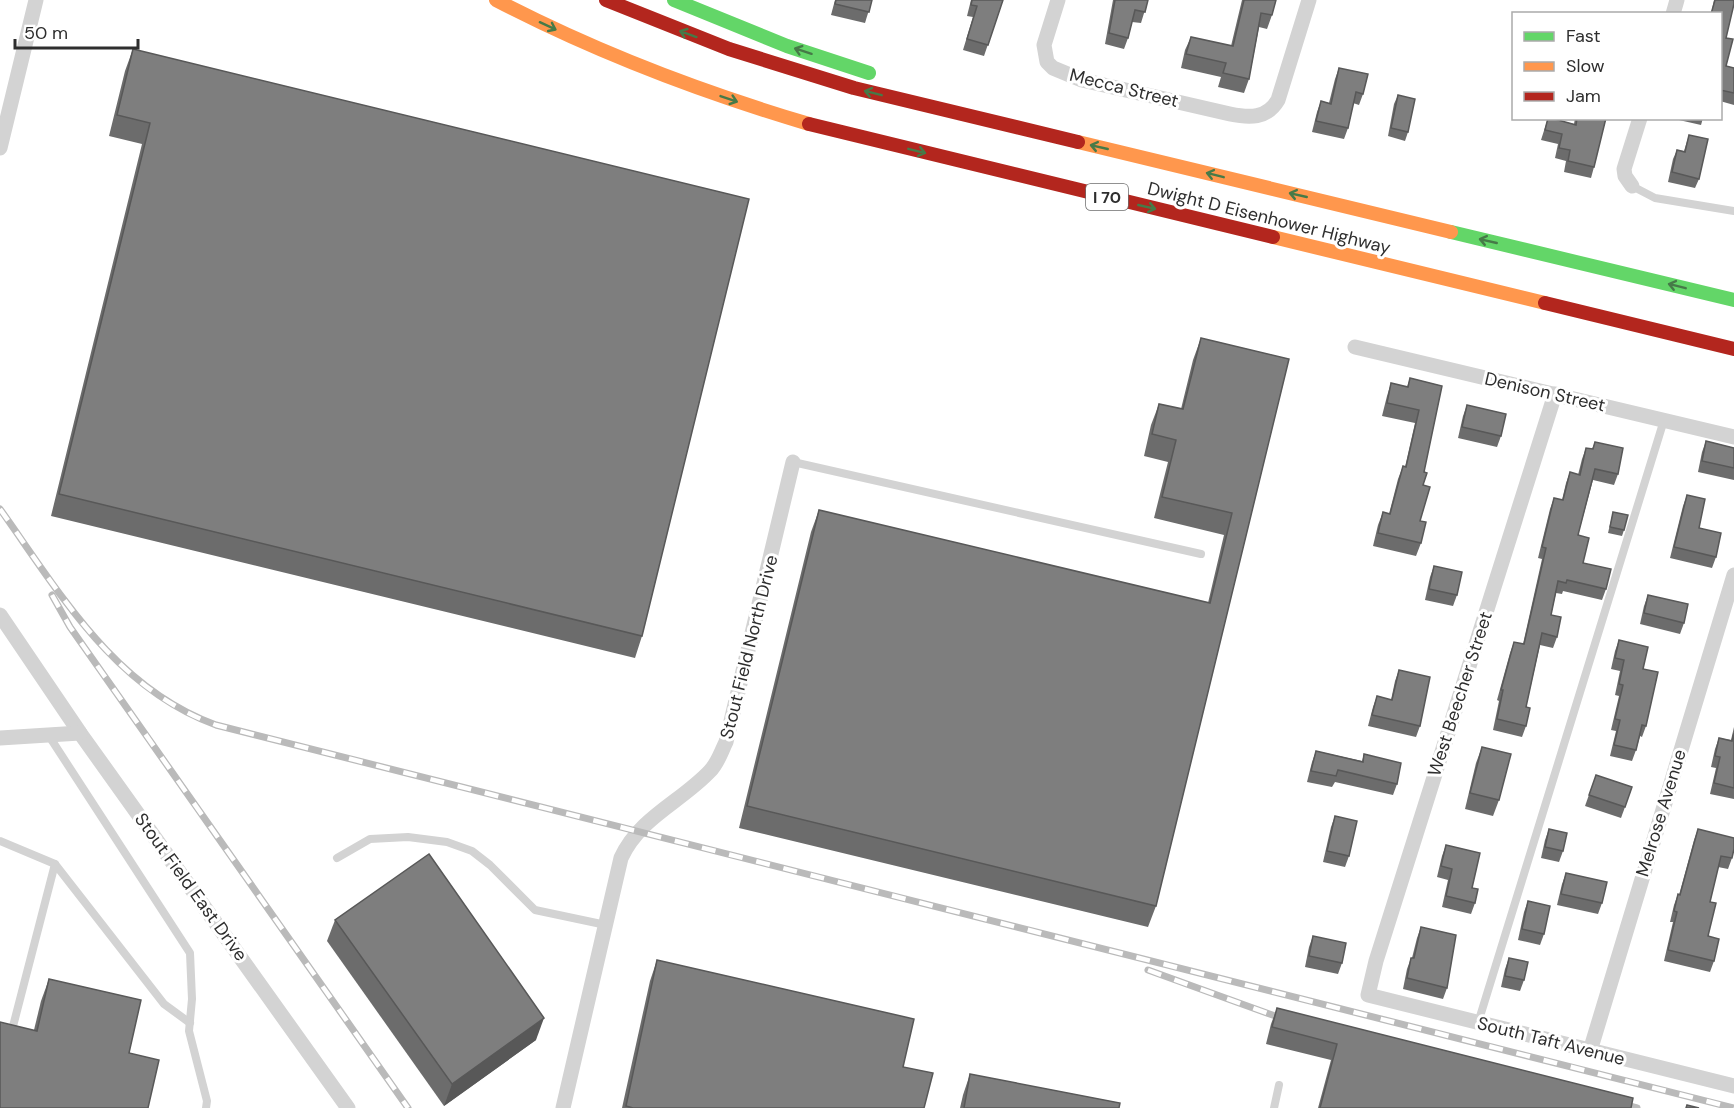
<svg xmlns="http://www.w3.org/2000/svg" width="1734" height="1108" viewBox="0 0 1734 1108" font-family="'DM Sans',sans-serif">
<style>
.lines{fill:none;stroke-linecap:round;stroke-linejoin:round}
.lane{stroke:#d3d3d3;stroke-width:8}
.street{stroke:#d3d3d3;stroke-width:15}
.fast{stroke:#63d668;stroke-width:14}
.slow{stroke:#ff974d;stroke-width:14}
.jam{stroke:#b3261e;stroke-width:14}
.rail-casing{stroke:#bababa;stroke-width:7}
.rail{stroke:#fff;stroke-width:4.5;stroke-dasharray:14;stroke-linecap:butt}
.wall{fill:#6c6c6c}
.shaded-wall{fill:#585858}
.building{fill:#7e7e7e;stroke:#585858;stroke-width:1.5}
.oneway{stroke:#467a48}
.labels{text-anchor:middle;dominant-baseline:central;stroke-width:6;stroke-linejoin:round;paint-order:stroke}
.shield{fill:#fff;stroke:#6d6d6d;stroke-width:1.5}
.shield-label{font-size:16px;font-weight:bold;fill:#2e2e2e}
.street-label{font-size:18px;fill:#2e2e2e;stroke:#fff}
</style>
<rect width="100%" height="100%" fill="#fff"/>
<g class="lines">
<g class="lane">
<path d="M1632 186 1655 198 1734 211"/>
<path d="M793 462 1201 554"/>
<path d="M49 736 190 953 192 999 189 1031 207 1101 206 1108"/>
<path d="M0 841 55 864 164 1004 190 1023"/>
<path d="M337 858 370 839 408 837 447 842 472 851 490 865 535 910 606 925"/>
<path d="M1478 1023 1664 420"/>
<path d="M11 1034 55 864"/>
<path d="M1274 1108 1279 1085"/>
</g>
<g class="street">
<path d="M1058 0 1044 45 1047 62 1053 68 1082 80 1230 114C1249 118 1267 119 1278 100L1309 0"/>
<path d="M1673 14 1677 0"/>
<path d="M0 148 36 0"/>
<path d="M1632 186 1625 176 1624 169 1640 118"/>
<path d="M1355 347 1734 437"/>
<path d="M1555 394 1376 961 1368 995 1734 1086"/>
<path d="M0 615 80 733 348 1108"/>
<path d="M0 738 80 733"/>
<path d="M1590 1051 1734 575"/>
<path d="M563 1108 621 858C640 817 681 802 710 771 718 763 721 752 726 742L793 462"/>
</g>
<g class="fast">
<path d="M674 0 787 46 869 73"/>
<path d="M1451 232 1734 300"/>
</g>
<g class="slow">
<path d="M496 0C596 52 701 92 809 124"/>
<path d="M1078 142 1451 232"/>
<path d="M1273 237 1545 303"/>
</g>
<g class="jam">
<path d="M606 0 729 49 854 88 1078 142"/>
<path d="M809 124 1273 237"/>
<path d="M1545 303 1734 349"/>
</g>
<defs>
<g id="rail">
<path d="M0 509C60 593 114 688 216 725L1734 1108"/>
<path d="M52 595 70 627 408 1108"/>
<path d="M1148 970 1289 1021"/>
<path d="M1615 1102 1637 1108"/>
</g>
</defs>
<use href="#rail" class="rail-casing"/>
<use href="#rail" class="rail"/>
</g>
<g class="wall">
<path d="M835 0H872L865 23 831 15Z"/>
<path d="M971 0H1003L984 56 963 50 973 17 967 16Z"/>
<path d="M1113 0H1148L1141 23 1132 22 1128 38 1124 49 1105 44Z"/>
<path d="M1242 0H1276L1272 15 1267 29 1259 27 1249 79 1244 93 1218 87 1221 77 1181 68 1185 50 1191 37 1231 46Z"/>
<path d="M1714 0H1734L1726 38V66L1734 68V105L1720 101V14H1711Z"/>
<path d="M133 49 642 636 635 658 51 516 142 144 109 136 125 71Z"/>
<path d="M1339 68 1363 94 1359 105 1353 103 1348 128 1344 139 1312 132 1317 112 1321 101 1329 103 1335 79Z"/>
<path d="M1398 95 1408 132 1405 141 1388 136 1394 104Z"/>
<path d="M1548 118 1574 124 1575 118H1606L1594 167 1591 178 1564 172 1566 161 1555 158 1558 144 1541 140Z"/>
<path d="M1679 118H1703L1701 125 1679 120Z"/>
<path d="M1689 135 1699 179 1695 188 1668 182 1673 159 1677 150 1684 151Z"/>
<path d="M1201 338 1289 359 1156 906 1148 927 739 828 811 532 819 510 1208 603 1224 535 1154 518 1168 462 1144 456 1151 425 1159 404 1181 409 1193 360Z"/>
<path d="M1410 378 1442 386 1424 472 1420 521 1421 543 1416 556 1373 546 1378 525 1383 512 1389 514 1398 479 1403 466 1405 467 1415 423 1382 416 1387 396 1391 383 1407 387Z"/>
<path d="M1467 405 1501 436 1497 447 1458 438 1463 416Z"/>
<path d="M1706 441 1734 448V480L1698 472 1702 452Z"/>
<path d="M1595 442 1618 474 1614 485 1593 480 1578 535 1583 563 1606 589 1602 600 1563 591 1562 594 1556 593 1551 615 1557 637 1553 648 1540 645 1526 707V726L1522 737 1493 730 1499 701 1497 700 1510 653 1514 642 1523 644 1542 559 1538 558 1550 509 1554 498 1562 500 1566 483 1570 472 1578 475 1582 459 1586 448 1592 449Z"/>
<path d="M1687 495 1699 528 1716 557 1712 568 1670 558 1683 506Z"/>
<path d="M1613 512 1624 530 1622 536 1608 533Z"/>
<path d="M1434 566 1457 595 1453 606 1425 600 1430 577Z"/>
<path d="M1648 595 1684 623 1680 634 1640 624 1644 606Z"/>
<path d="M1619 640 1643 669 1646 726 1642 737 1640 736 1636 750 1632 761 1610 756 1616 731 1611 730 1619 696 1615 695 1620 671 1611 669 1615 651Z"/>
<path d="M1399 670 1420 726 1416 737 1368 726 1373 707 1377 696 1391 700 1395 681Z"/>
<path d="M1734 727V799L1710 794 1716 768 1711 767 1715 749 1719 738 1731 740Z"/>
<path d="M1482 747 1499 800 1493 816 1465 809 1476 763Z"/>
<path d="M1316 751 1362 761 1364 754 1397 784 1393 795 1335 782 1332 787 1307 782 1312 762Z"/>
<path d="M1596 775 1625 807 1621 818 1585 806Z"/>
<path d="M1335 816 1349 856 1345 867 1323 862 1331 827Z"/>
<path d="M1549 829 1563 851 1559 862 1541 858 1545 840Z"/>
<path d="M1698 829 1732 858 1728 869 1718 867 1710 902 1708 936 1714 961 1710 972 1664 961 1673 922H1670L1674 905 1678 894 1679 895 1694 840Z"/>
<path d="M1446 845 1472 888 1475 903 1471 914 1442 907 1448 880 1437 877 1442 856Z"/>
<path d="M1566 873 1602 903 1598 914 1557 905 1562 884Z"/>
<path d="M1528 901 1544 934 1540 945 1518 940 1524 912Z"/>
<path d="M335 920 536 1040 444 1106 327 941Z"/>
<path d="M1421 927 1447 988 1443 999 1403 989 1407 969 1411 958H1412L1417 938Z"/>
<path d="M1313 936 1342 963 1338 974 1305 967 1309 947Z"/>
<path d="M1509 958 1524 980 1520 991 1501 987 1505 969Z"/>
<path d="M657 960 903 1067 924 1108H622L650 981Z"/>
<path d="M49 979 129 1053 34 1030 41 1001Z"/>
<path d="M1277 1008 1631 1108H1318L1331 1060 1266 1044 1271 1024Z"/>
<path d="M970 1074 1119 1108H960L963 1095Z"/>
</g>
<path class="shaded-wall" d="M544 1018 536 1040 444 1106 452 1084Z"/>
<g class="building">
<path d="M836 0H872L869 12 835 4Z"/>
<path d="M972 0H1003L988 45 967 39 977 6 971 5Z"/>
<path d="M1115 0H1148L1145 12 1135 10 1128 38 1109 33Z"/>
<path d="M1244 0H1276L1272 15 1261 13 1249 79 1223 73 1226 63 1186 54 1191 37 1233 46Z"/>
<path d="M1715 0H1734V4L1726 38 1733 39 1726 66 1734 68V93L1720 90V14H1711Z"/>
<path d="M133 49 749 199 642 636 59 494 150 123 117 115Z"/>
<path d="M1339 68 1368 74 1363 94 1356 92 1348 128 1316 121 1321 101 1331 104Z"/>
<path d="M1398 95 1415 99 1408 132 1391 128Z"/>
<path d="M1548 118H1551L1576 125 1577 118H1606L1594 167 1568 161 1570 150 1559 148 1562 134 1545 130Z"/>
<path d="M1689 135 1708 139 1699 179 1672 172 1677 150 1685 152Z"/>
<path d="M1201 338 1289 359 1156 906 747 806 819 510 1210 603 1232 513 1162 497 1176 440 1152 434 1159 404 1183 409Z"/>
<path d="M1410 378 1442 386 1424 472 1427 473 1423 485 1430 487 1420 521 1426 522 1421 543 1378 533 1383 512 1390 514 1403 466 1406 467 1419 410 1387 403 1391 383 1408 387Z"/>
<path d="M1467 405 1506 414 1501 436 1462 427Z"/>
<path d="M1706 441 1734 448V468L1702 461Z"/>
<path d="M1595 442 1623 448 1618 474 1595 469 1578 535 1589 538 1583 563 1611 569 1606 589 1567 580 1566 583 1558 581 1551 615 1561 617 1557 637 1542 633 1526 707 1530 708 1526 726 1497 719 1503 690H1501L1514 642 1524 644 1546 548 1542 547 1554 498 1563 500 1570 472 1580 475 1586 448 1593 449Z"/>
<path d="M1687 495 1705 499 1699 528 1721 533 1716 557 1674 547Z"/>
<path d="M1613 512 1628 515 1624 530 1610 527Z"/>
<path d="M1434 566 1462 572 1457 595 1429 589Z"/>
<path d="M1648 595 1688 604 1684 623 1644 613Z"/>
<path d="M1619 640 1648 647 1643 669 1658 672 1646 726 1642 725 1636 750 1614 745 1620 720 1615 719 1623 685 1619 684 1624 660 1615 658Z"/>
<path d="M1399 670 1430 677 1420 726 1372 715 1377 696 1392 700Z"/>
<path d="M1734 733V788L1714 783 1720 757 1715 756 1719 738 1732 741Z"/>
<path d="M1482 747 1511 754 1499 800 1470 793Z"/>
<path d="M1316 751 1363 762 1364 754 1401 763 1397 784 1338 770 1336 776 1311 771Z"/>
<path d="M1596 775 1632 787 1625 807 1589 795Z"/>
<path d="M1335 816 1357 821 1349 856 1327 851Z"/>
<path d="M1549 829 1567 833 1563 851 1545 847Z"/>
<path d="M1698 829 1734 838V849L1732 858 1721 856 1710 902 1716 903 1708 936 1719 939 1714 961 1668 950 1677 912 1674 911 1678 894 1680 895Z"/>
<path d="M1446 845 1480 853 1472 888 1478 889 1475 903 1446 896 1452 869 1441 866Z"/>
<path d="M429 854 544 1018 452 1084 335 920Z"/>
<path d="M1566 873 1607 882 1602 903 1561 894Z"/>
<path d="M1528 901 1550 906 1544 934 1522 929Z"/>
<path d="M1421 927 1456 935 1447 988 1407 978 1411 958H1414Z"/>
<path d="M1313 936 1346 943 1342 963 1309 956Z"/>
<path d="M1509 958 1528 962 1524 980 1505 976Z"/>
<path d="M657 960 914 1019 903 1067 933 1073 924 1108H633L626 1106Z"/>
<path d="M49 979 141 1000 129 1053 159 1060 148 1108H0V1022L37 1031Z"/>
<path d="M1277 1008 1633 1098 1631 1108H1320L1337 1044 1272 1027Z"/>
<path d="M970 1074 1120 1103 1119 1108H964Z"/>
<path d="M1687 1105 1699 1108H1686Z"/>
</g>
<defs><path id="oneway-shaft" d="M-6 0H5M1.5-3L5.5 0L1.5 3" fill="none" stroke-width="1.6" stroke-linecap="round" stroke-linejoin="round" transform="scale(1.5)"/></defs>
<g class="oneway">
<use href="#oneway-shaft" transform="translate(548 26) rotate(25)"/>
<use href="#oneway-shaft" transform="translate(688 34) rotate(-160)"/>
<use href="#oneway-shaft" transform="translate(803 51) rotate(-162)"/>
<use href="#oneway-shaft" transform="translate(873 93) rotate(-166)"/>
<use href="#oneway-shaft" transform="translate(729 99) rotate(19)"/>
<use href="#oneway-shaft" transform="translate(1099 147) rotate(-167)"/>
<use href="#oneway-shaft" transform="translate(917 151) rotate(14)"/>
<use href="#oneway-shaft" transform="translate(1215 175) rotate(-166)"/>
<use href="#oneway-shaft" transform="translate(1298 195) rotate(-167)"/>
<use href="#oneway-shaft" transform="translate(1147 207) rotate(13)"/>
<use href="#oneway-shaft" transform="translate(1488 241) rotate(-167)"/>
<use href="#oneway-shaft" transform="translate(1677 286) rotate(-166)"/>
</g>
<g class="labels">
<rect class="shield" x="1086" y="184" width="42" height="26" rx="4.5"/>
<g class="shield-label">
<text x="1107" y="197">I 70</text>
</g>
<g class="street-label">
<text transform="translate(1124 88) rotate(14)">Mecca Street</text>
<text transform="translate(1269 218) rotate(14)">Dwight D Eisenhower Highway</text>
<text transform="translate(1545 392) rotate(13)">Denison Street</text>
<text transform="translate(749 647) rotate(-76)">Stout Field North Drive</text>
<text transform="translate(1460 694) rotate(-72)">West Beecher Street</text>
<text transform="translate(1661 813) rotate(-73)">Melrose Avenue</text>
<text transform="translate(191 887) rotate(54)">Stout Field East Drive</text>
<text transform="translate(1551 1041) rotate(14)">South Taft Avenue</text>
</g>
</g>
<rect x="1512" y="12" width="210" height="108" fill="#ffffff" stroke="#ababab" stroke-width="1.5"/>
<rect x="1524" y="32" width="30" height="9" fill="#63d668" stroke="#ababab" stroke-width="1.5"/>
<text x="1566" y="42" font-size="18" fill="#2e2e2e">Fast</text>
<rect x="1524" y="62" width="30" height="9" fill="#ff974d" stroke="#ababab" stroke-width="1.5"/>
<text x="1566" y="72" font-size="18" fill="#2e2e2e">Slow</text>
<rect x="1524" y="92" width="30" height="9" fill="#b3261e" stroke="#ababab" stroke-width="1.5"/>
<text x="1566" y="102" font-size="18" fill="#2e2e2e">Jam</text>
<path d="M15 39v9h123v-9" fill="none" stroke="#2e2e2e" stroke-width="3"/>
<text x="24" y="39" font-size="18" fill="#2e2e2e" stroke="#ffffff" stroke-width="4.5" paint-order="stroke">50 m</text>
</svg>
